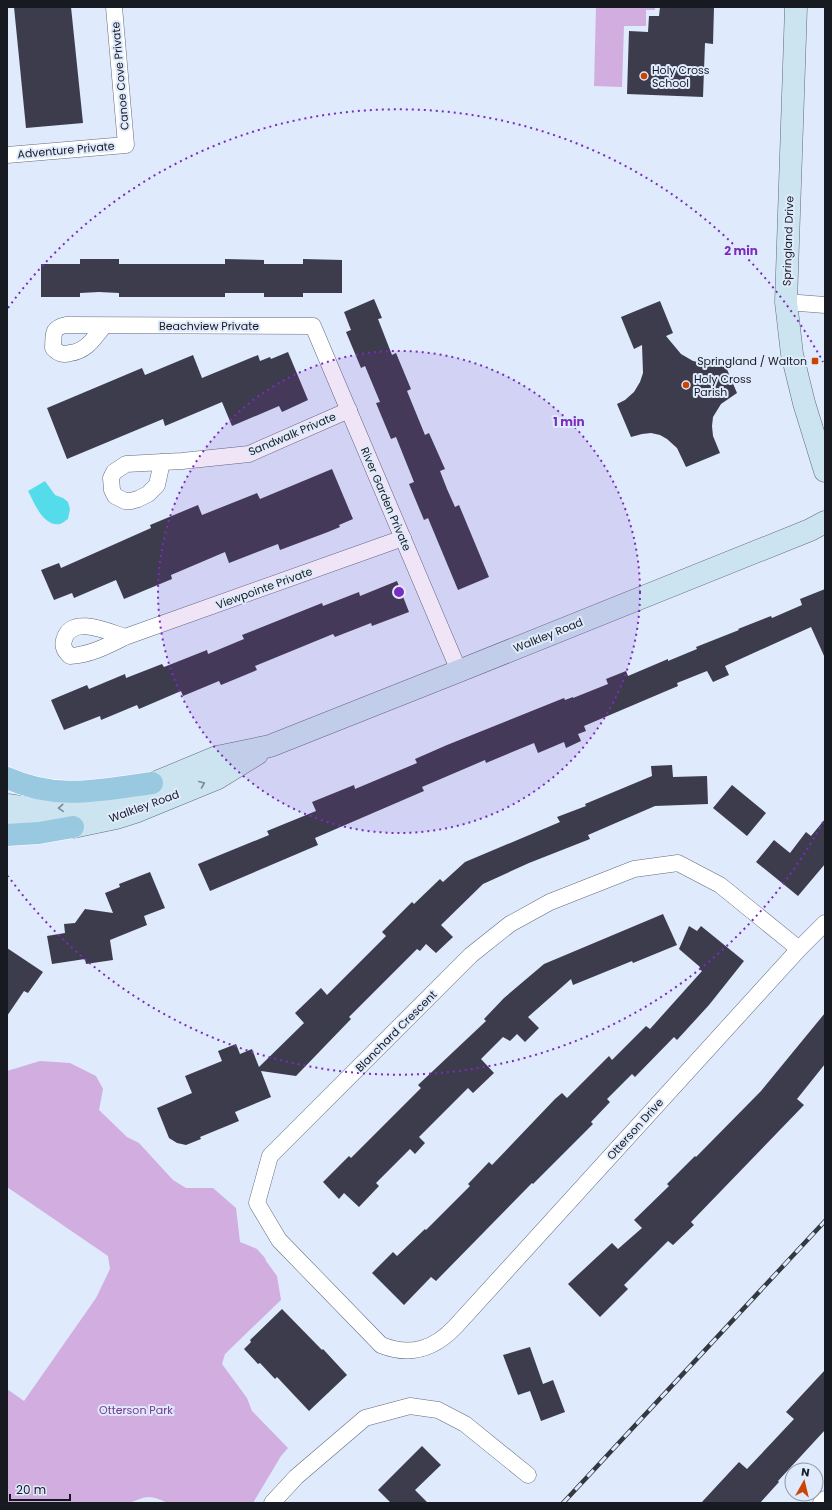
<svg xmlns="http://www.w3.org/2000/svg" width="832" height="1510" viewBox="0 0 832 1510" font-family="Poppins,sans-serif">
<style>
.green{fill:#d1aedf}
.water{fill:#55dceb}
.building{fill:#3d3c4c}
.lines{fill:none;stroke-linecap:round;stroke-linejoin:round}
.street-casing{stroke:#626b7b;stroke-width:17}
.secondary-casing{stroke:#626b7b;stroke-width:23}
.primary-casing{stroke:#fff;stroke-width:23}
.street{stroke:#fff;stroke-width:16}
.secondary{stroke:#cce4f0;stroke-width:22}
.primary{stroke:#99c8e1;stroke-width:22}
.rail-casing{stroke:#343941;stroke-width:4.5}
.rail{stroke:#dfeafc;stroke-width:3;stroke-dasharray:9;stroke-linecap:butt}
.oneway{stroke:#7b8a93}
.ring{fill:none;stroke:#7b2cbf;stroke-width:2;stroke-dasharray:2 4}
.poi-dot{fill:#ca4403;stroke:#dfeafc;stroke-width:1.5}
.labels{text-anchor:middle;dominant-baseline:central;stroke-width:4;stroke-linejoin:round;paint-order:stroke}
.poi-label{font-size:11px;fill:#171b21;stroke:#dfeafc;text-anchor:start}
.street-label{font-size:11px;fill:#171b21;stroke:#dfeafc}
.park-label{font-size:11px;fill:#76368d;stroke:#dfeafc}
.centre{fill:#7b2cbf;stroke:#dfeafc;stroke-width:2}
.ring-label{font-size:12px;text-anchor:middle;font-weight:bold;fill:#7b2cbf;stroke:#dfeafc;stroke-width:4;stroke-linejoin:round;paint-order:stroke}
</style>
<rect width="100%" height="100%" fill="#dfeafc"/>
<g class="green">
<path d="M596 7H655V10H646V26H624L622 87 594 86Z"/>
<path d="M40 1061 70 1063 96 1076 103 1089 99 1110 127 1137 139 1143 173 1180 186 1188H213L236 1208 240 1242 257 1249 265 1258 266 1261 277 1276 281 1300 225 1354 222 1364 247 1398 252 1411 288 1448 281 1456 253 1503H167C151 1495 146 1496 130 1503H7V1389L24 1401 96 1298 110 1269 108 1256 7 1187V1071Z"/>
</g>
<path class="water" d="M45 481 55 495 63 498 68 502 70 509 68 519C66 520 63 523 60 524 43 527 34 502 28 491Z"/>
<g class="building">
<path d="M14 7H71L83 123 26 128Z"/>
<path d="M660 7H714L713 44 705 43 703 97 627 94 629 31 648 32 649 16H659Z"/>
<path d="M80 259H119V264H225V259L264 260V264H303V259L342 260V293H303V297H264V293H225V297H119V293L99 292 80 293V297H41V264H80Z"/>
<path d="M374 299 382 318 378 319 392 355 396 353 411 389 407 391 425 435 429 433 445 469 440 471 447 489 455 507 459 505 489 577 458 590 428 518 424 520 409 484 414 482 396 437 391 439 376 403 380 402 365 366 361 368 346 332 351 330 344 312Z"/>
<path d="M660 301 673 333 666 336 681 354 693 361 707 364 723 360 737 393 721 404 713 417 712 426 713 436 720 453 686 467 677 448 667 439 660 435 651 433 642 434 631 437 617 404 625 400 634 392 640 382 643 373 642 345 634 349 621 317Z"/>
<path d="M288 352 308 400 282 412 279 406 232 426 222 402 165 426 163 419 67 459 47 408 142 368 145 375 193 355 202 378 258 355 260 361 270 357 271 359Z"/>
<path d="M332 469 353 519 339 525 340 527 328 532 280 550 278 544 229 563 225 552 171 575 172 579 124 599 116 580 74 598 72 593 54 600 41 570 59 563 61 568 151 528 150 525 198 505 202 515 257 493 260 499Z"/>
<path d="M397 581 409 612 372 626 371 623 335 637 333 634 255 666 257 670 221 685 219 681 183 696 181 691 139 709 137 705 101 720 100 716 64 730 51 700 87 685 89 689 125 674 126 678 162 664 164 667 207 650 208 654 244 639 242 635 322 603 323 606 359 592 360 596Z"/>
<path d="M825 589V658L811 627 725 666 729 675 713 682 707 671 677 683 678 686 584 726 586 731 578 734 581 741 566 748 564 742 538 753 534 743 486 763 485 760 422 787 424 791 315 838 318 845 210 891 198 864 269 835 267 831 316 811 312 802 354 785 355 789 417 763 415 759 447 745 564 698 565 700 573 697V698L608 684 606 679 626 671 628 676 668 659V661L697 649 696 647 739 630 738 629 771 616 772 618 802 605 800 599Z"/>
<path d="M672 765 673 777 707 776 708 804 655 806 588 835 590 839 529 863 483 884 441 925 453 937 436 953 426 944 420 951 417 949 349 1017 351 1019 296 1076 261 1071 271 1097 235 1112 239 1121 200 1137 201 1139 186 1145 177 1143 169 1138 157 1108 192 1093 185 1076 222 1061 218 1051 236 1044 240 1054 252 1049 259 1067 304 1023 295 1013 321 988 327 995 386 936 382 932 412 902 414 904 440 879 443 882 465 862 560 822 557 817 586 806 585 804 652 776 651 766Z"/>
<path d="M732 785 766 813 747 836 713 808Z"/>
<path d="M825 819V864L798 896 756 862 774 840 790 853 806 832 811 836Z"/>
<path d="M150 872 165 908 144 916 147 925 110 940 113 960 86 964 85 959 52 964 47 936 65 933 64 924 75 923 85 909 113 913 105 893 120 887 119 884Z"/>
<path d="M663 914 677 945 633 963 632 961 573 985 571 979 528 1017 539 1028 525 1042 517 1034 510 1041 503 1037 481 1059 494 1073 473 1093 468 1088 419 1137 425 1143 415 1154 410 1149 376 1183 379 1186 359 1207 344 1193 339 1199 323 1182 349 1156 351 1158 421 1088 418 1085 486 1021 484 1019 504 998 544 964Z"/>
<path d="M689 926 697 931 701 926 744 961 709 1005 677 1040 674 1037 635 1077 632 1074 607 1099 610 1102 591 1122 593 1124 533 1184 532 1183 436 1281 431 1277 404 1305 372 1273 393 1252 397 1256 425 1229 426 1230 470 1186 468 1184 489 1162 492 1165 555 1099 562 1093 567 1098 609 1056 612 1060 646 1026 650 1029 702 971 699 969 700 967 679 949Z"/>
<path d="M7 948 43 972 28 993 24 991 7 1016Z"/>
<path d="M825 1013V1064L797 1099 804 1105 691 1222 694 1225 673 1245 668 1241 624 1285 628 1289 600 1317 568 1284 612 1243 618 1249 642 1228 634 1220 669 1186 667 1184 695 1156 696 1157 761 1091Z"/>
<path d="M282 1309 322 1350 323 1349 347 1375 309 1411 277 1377 275 1379 260 1363 258 1364 244 1349 251 1342 250 1340Z"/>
<path d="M530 1347 543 1384 553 1380 565 1412 541 1421 530 1391 518 1395 503 1355Z"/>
<path d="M825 1370V1430L778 1481 779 1482 760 1503H701L739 1462 747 1469 794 1419 786 1412Z"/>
<path d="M422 1446 441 1465 415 1490 428 1503H391L378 1490Z"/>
</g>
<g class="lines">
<defs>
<g id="street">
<path d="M7 155 126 145 114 7"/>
<path d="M786 302 825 305"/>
<path d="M104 326C94 338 87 351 70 353 63 355 59 354 53 348 54 335 51 328 66 325L313 326 459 671"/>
<path d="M162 462 157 485 148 494 138 499 131 501H125L115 496 112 490 111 478 114 472 126 464 182 461 249 454 349 410"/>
<path d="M125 637C107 646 90 655 70 656 65 651 62 647 64 640 71 614 109 632 125 637L403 538"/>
<path d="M799 949 720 885 678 863 634 869 550 902 510 924 471 955 270 1156 257 1203 279 1240 381 1345C411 1357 434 1349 455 1327L799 949 825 923"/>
<path d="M272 1503 296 1477 365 1418 410 1406 438 1410 465 1424 528 1475"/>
<path d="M821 1503 825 1499"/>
</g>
<g id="secondary">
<path d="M796 7 786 302 792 354 804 403 825 471"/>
<path d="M7 805 29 808H47L68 807 102 801 125 795 217 757 270 746 459 671 810 530 825 522"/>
<path d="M7 824 37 828 73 827 116 818 135 812 218 778 257 754"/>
</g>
<g id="primary">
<path d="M7 778C58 801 100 790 152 783"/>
<path d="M7 835 39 833 73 827"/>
</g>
</defs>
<use href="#street" class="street-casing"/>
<use href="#secondary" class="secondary-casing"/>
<use href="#primary" class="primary-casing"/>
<use href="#street" class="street"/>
<use href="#secondary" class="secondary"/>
<use href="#primary" class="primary"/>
<defs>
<path id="rail" d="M563 1503 825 1221"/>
</defs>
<use href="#rail" class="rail-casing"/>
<use href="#rail" class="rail"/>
</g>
<defs><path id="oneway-chevron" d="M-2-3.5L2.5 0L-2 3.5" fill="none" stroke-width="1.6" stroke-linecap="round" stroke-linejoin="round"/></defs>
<g class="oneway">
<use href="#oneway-chevron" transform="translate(202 784) rotate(-22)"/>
<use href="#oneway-chevron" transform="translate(61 808) rotate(176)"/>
</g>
<circle cx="399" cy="592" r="241" fill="#7b2cbf" fill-opacity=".12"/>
<g class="ring">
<circle cx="399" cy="592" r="241"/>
<path d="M823 822A483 483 0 0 1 8 876M8 308A483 483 0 0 1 823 362"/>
</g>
<g class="poi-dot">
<circle cx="644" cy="76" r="4"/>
<rect x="811" y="357" width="8" height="8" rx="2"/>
<circle cx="686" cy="385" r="4"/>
</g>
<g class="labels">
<g class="poi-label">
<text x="652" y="70">Holy Cross<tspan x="652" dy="13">School</tspan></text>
<text x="807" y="361" text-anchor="end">Springland / Walton</text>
<text x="694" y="379">Holy Cross<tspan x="694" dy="13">Parish</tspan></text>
</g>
<g class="street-label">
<text transform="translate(120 76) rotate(-95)">Canoe Cove Private</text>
<text transform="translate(66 150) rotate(-5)">Adventure Private</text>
<text transform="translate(788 241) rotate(-88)">Springland Drive</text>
<text x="209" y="326">Beachview Private</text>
<text transform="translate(292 434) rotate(-23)">Sandwalk Private</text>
<text transform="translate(386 499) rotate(67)">River Garden Private</text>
<text transform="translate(264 588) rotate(-20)">Viewpointe Private</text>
<text transform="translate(548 635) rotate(-22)">Walkley Road</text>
<text transform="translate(144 806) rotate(-20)">Walkley Road</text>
<text transform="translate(396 1031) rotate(-45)">Blanchard Crescent</text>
<text transform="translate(635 1129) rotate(-48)">Otterson Drive</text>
</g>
<g class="park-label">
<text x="136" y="1410">Otterson Park</text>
</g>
</g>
<circle cx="399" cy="592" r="6" class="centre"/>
<g class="ring-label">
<text x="741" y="255">2 min</text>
<text x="569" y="426">1 min</text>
</g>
<rect width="832" height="1510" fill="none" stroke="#171b21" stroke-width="16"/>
<g transform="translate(804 1482) rotate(8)"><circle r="19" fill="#dfeafc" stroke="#8f97a4"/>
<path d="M0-3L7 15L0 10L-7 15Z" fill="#ca4403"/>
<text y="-6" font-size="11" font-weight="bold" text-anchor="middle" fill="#171b21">N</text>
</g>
<path d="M10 1494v6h60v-6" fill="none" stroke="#171b21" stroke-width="2"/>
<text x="16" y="1494" font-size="12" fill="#171b21" stroke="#dfeafc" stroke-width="3" paint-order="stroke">20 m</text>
</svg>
